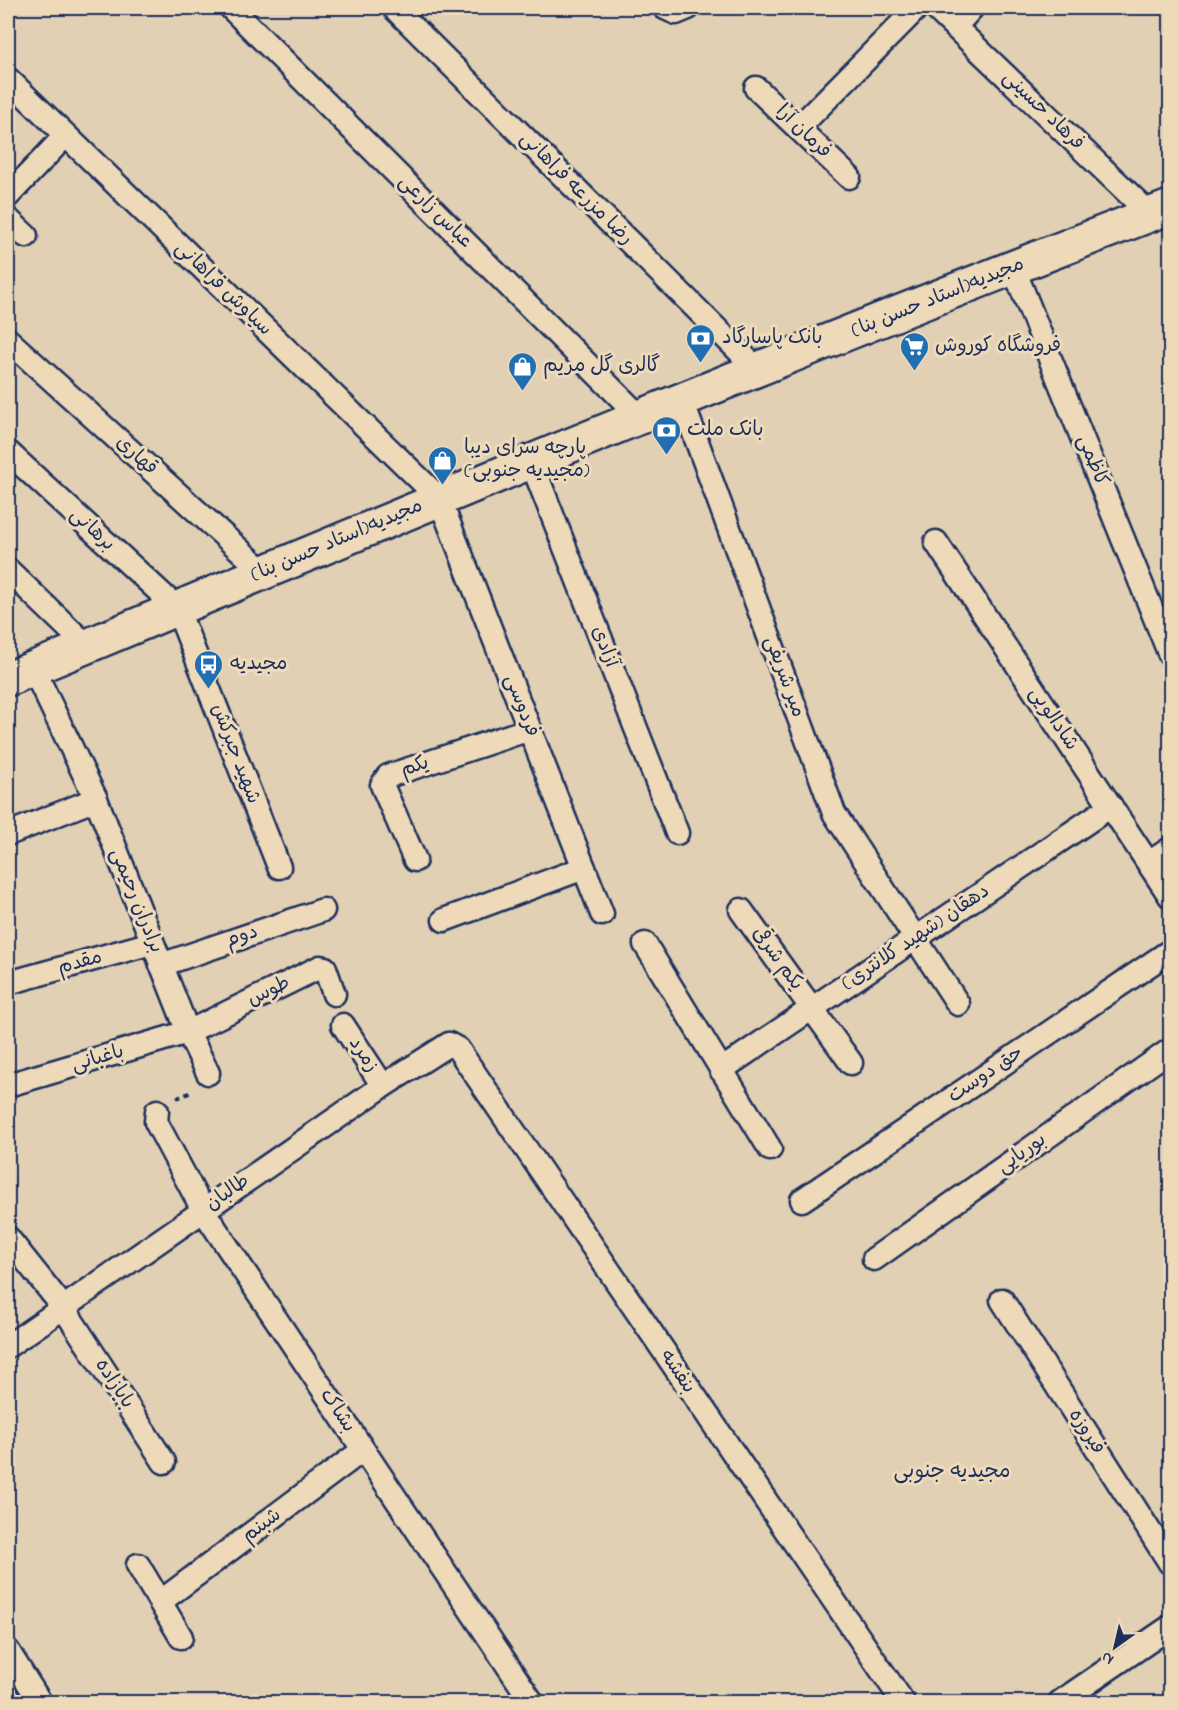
<svg xmlns="http://www.w3.org/2000/svg" width="1178" height="1710" viewBox="0 0 1178 1710" font-family="'Indie Flower','Playpen Sans Arabic',sans-serif">
<style>
.lines{fill:none;stroke-linecap:round;stroke-linejoin:round}
.street-casing{stroke:#1b2f5e;stroke-width:27}
.secondary-casing{stroke:#1b2f5e;stroke-width:38}
.path{stroke:#1b2f5e;stroke-width:4;stroke-dasharray:4.5 4.5;stroke-linecap:butt}
.street{stroke:#eedab8;stroke-width:22}
.secondary{stroke:#eedab8;stroke-width:33}
.labels{text-anchor:middle;dominant-baseline:central;stroke-width:6;stroke-linejoin:round;paint-order:stroke}
.street-label{font-size:20px;fill:#1b2f5e;stroke:#eedab8}
.poi-label{font-size:20px;fill:#1b2f5e;stroke:#eedab8;text-anchor:start}
.neighbourhood-label{font-size:21px;fill:#1b2f5e;stroke:#eedab8}
</style>
<rect width="100%" height="100%" fill="#e1d0b3"/>
<filter id="ink" filterUnits="userSpaceOnUse"><feTurbulence type="fractalNoise" baseFrequency=".0167" numOctaves="2"/><feDisplacementMap in="SourceGraphic" scale="12" xChannelSelector="R" yChannelSelector="G"/><feConvolveMatrix kernelMatrix="1 2 1 2 8 2 1 2 1" color-interpolation-filters="sRGB"/></filter>
<g filter="url(#ink)">
<g class="lines">
<defs>
<g id="street">
<path d="M231 8 640 417"/>
<path d="M394 8 758 370"/>
<path d="M665 8 676 13 688 8"/>
<path d="M935 8 1151 215"/>
<path d="M955 27 972 8"/>
<path d="M8 79 439 498 602 914"/>
<path d="M756 88 849 177"/>
<path d="M799 127 917 8"/>
<path d="M8 196 65 136"/>
<path d="M8 219 26 236"/>
<path d="M1013 267 1170 655"/>
<path d="M8 340 264 572"/>
<path d="M682 401 834 813 958 1004"/>
<path d="M8 452 177 608 279 867"/>
<path d="M531 461 677 833"/>
<path d="M936 542 1170 896"/>
<path d="M8 570 87 646"/>
<path d="M33 668 96 799 188 1032 208 1073"/>
<path d="M8 834 96 799"/>
<path d="M415 860 382 785 388 776 530 729"/>
<path d="M1149 863 1170 849"/>
<path d="M741 910 851 1063"/>
<path d="M444 920 584 868"/>
<path d="M645 944 770 1149"/>
<path d="M161 965 323 910"/>
<path d="M8 983 152 943"/>
<path d="M343 1025 383 1086"/>
<path d="M721 1070 1111 806"/>
<path d="M8 1085 188 1032 320 967 325 968 334 994"/>
<path d="M157 1111 156 1122 203 1210 532 1702"/>
<path d="M802 1200 1170 951"/>
<path d="M8 1238 63 1307 164 1462"/>
<path d="M874 1259 1170 1050"/>
<path d="M1002 1300 1170 1563"/>
<path d="M8 1346 383 1086 449 1044 458 1049 903 1702"/>
<path d="M138 1565 181 1637"/>
<path d="M160 1602 363 1450"/>
<path d="M8 1651 40 1702"/>
<path d="M1060 1702 1170 1627"/>
</g>
<path id="secondary" d="M8 679C394 518 779 356 1170 207"/>
</defs>
<use href="#street" class="street-casing"/>
<use href="#secondary" class="secondary-casing"/>
<path class="path" d="M177 1098 192 1092"/>
<use href="#street" class="street"/>
<use href="#secondary" class="secondary"/>
</g>
</g>
<defs>
<symbol id="bank-pin" viewBox="-11 -11 22 30"><path d="M0 17L-7.5 6A9.5 9.5 0 1 1 7.5 6Z" fill="#1f6fb2" stroke="#eedab8"/><path d="M-6-4H6V4H-6ZM0-2.3a2.3 2.3 0 1 0 0 4.6a2.3 2.3 0 1 0 0-4.6Z" fill="#fff"/></symbol>
<symbol id="supermarket-pin" viewBox="-11 -11 22 30"><path d="M0 17L-7.5 6A9.5 9.5 0 1 1 7.5 6Z" fill="#1f6fb2" stroke="#eedab8"/><path d="M-6-5.5h2.5l.6 2H6L4.5 2H-2.5L-4.4-4H-6ZM-1.5 3.2a1.3 1.3 0 1 0 .1 0ZM3 3.2a1.3 1.3 0 1 0 .1 0Z" fill="#fff"/></symbol>
<symbol id="shop-pin" viewBox="-11 -11 22 30"><path d="M0 17L-7.5 6A9.5 9.5 0 1 1 7.5 6Z" fill="#1f6fb2" stroke="#eedab8"/><path d="M-5-2.5h2.3a2.7 3.5 0 0 1 5.4 0H5L5.5 6h-11ZM-1.5-2.5h3a1.5 2.3 0 0 0-3 0Z" fill="#fff"/></symbol>
<symbol id="bus-pin" viewBox="-11 -11 22 30"><path d="M0 17L-7.5 6A9.5 9.5 0 1 1 7.5 6Z" fill="#1f6fb2" stroke="#eedab8"/><path d="M-5-6H5V4H4V6H2V4H-2V6H-4V4H-5ZM-3.5-4V0h7V-4ZM-3.5 1.2v1.5H-2V1.2ZM2 1.2v1.5H3.5V1.2Z" fill="#fff"/></symbol>
</defs>
<g fill-rule="evenodd">
<use href="#bank-pin" x="684" y="322" width="33" height="45"/>
<use href="#supermarket-pin" x="898" y="330" width="33" height="45"/>
<use href="#shop-pin" x="506" y="350" width="33" height="45"/>
<use href="#bank-pin" x="650" y="414" width="33" height="45"/>
<use href="#shop-pin" x="426" y="444" width="33" height="45"/>
<use href="#bus-pin" x="192" y="648" width="33" height="45"/>
</g>
<g class="labels">
<g class="street-label">
<text transform="translate(1043 111) rotate(44)">فرهاد حسینی</text>
<text transform="translate(803 132) rotate(44)">فرمان آرا</text>
<text transform="translate(576 189) rotate(45)">رضا مزرعه فراهانی</text>
<text transform="translate(435 212) rotate(45)">عباس زارعی</text>
<text transform="translate(223 289) rotate(44)">سیاوش فراهانی</text>
<text transform="translate(938 298) rotate(-22)">مجیدیه(استاد حسن بنا)</text>
<text transform="translate(136 456) rotate(42)">قهاری</text>
<text transform="translate(1092 461) rotate(68)">کاظمی</text>
<text transform="translate(92 530) rotate(43)">برهانی</text>
<text transform="translate(337 541) rotate(-23)">مجیدیه(استاد حسن بنا)</text>
<text transform="translate(604 647) rotate(69)">آزادی</text>
<text transform="translate(784 677) rotate(70)">میر شریفی</text>
<text transform="translate(521 706) rotate(69)">فردوسی</text>
<text transform="translate(1053 719) rotate(56)">شادالویی</text>
<text transform="translate(235 754) rotate(69)">شهید جبرکش</text>
<text transform="translate(415 767) rotate(-18)">یکم</text>
<text transform="translate(136 901) rotate(68)">برادران رحیمی</text>
<text transform="translate(242 937) rotate(-19)">دوم</text>
<text transform="translate(916 938) rotate(-34)">دهقان (شهید کلانتری)</text>
<text transform="translate(777 959) rotate(54)">یکم شرقی</text>
<text transform="translate(80 963) rotate(-15)">مقدم</text>
<text transform="translate(269 992) rotate(-26)">طوس</text>
<text transform="translate(363 1055) rotate(57)">زمرد</text>
<text transform="translate(98 1059) rotate(-16)">باغبانی</text>
<text transform="translate(986 1075) rotate(-34)">حق دوست</text>
<text transform="translate(1022 1154) rotate(-35)">بوریایی</text>
<text transform="translate(228 1193) rotate(-35)">طالبان</text>
<text transform="translate(677 1372) rotate(56)">بنفشه</text>
<text transform="translate(114 1384) rotate(57)">بابازاده</text>
<text transform="translate(337 1411) rotate(56)">بشاک</text>
<text transform="translate(1086 1432) rotate(57)">فیروزه</text>
<text transform="translate(262 1526) rotate(-37)">شبنم</text>
</g>
<g class="poi-label">
<text x="722" y="338">بانک پاسارگاد</text>
<text x="935" y="346">فروشگاه کوروش</text>
<text x="543" y="366">گالری گل مریم</text>
<text x="687" y="430">بانک ملت</text>
<text x="464" y="448">پارچه سرای دیبا<tspan x="464" dy="23">(مجیدیه جنوبی)</tspan></text>
<text x="230" y="664">مجیدیه</text>
</g>
<g class="neighbourhood-label">
<text x="952" y="1472">مجیدیه جنوبی</text>
</g>
</g>
<rect width="1178" height="1710" fill="none" stroke="#eedab8" stroke-width="30"/>
<rect x="15" y="15" width="1148" height="1680" fill="none" stroke="#1b2f5e" stroke-width="2" filter="url(#ink)"/>
<g transform="translate(1115 1647) rotate(214)" stroke="#eedab8" stroke-width="4.5" paint-order="stroke">
<path d="M0-4.5L10 22L0 15L-10 22Z" fill="#1b2f5e"/>
<text y="-9" font-size="16" font-weight="bold" text-anchor="middle" fill="#1b2f5e">N</text>
</g>
</svg>
